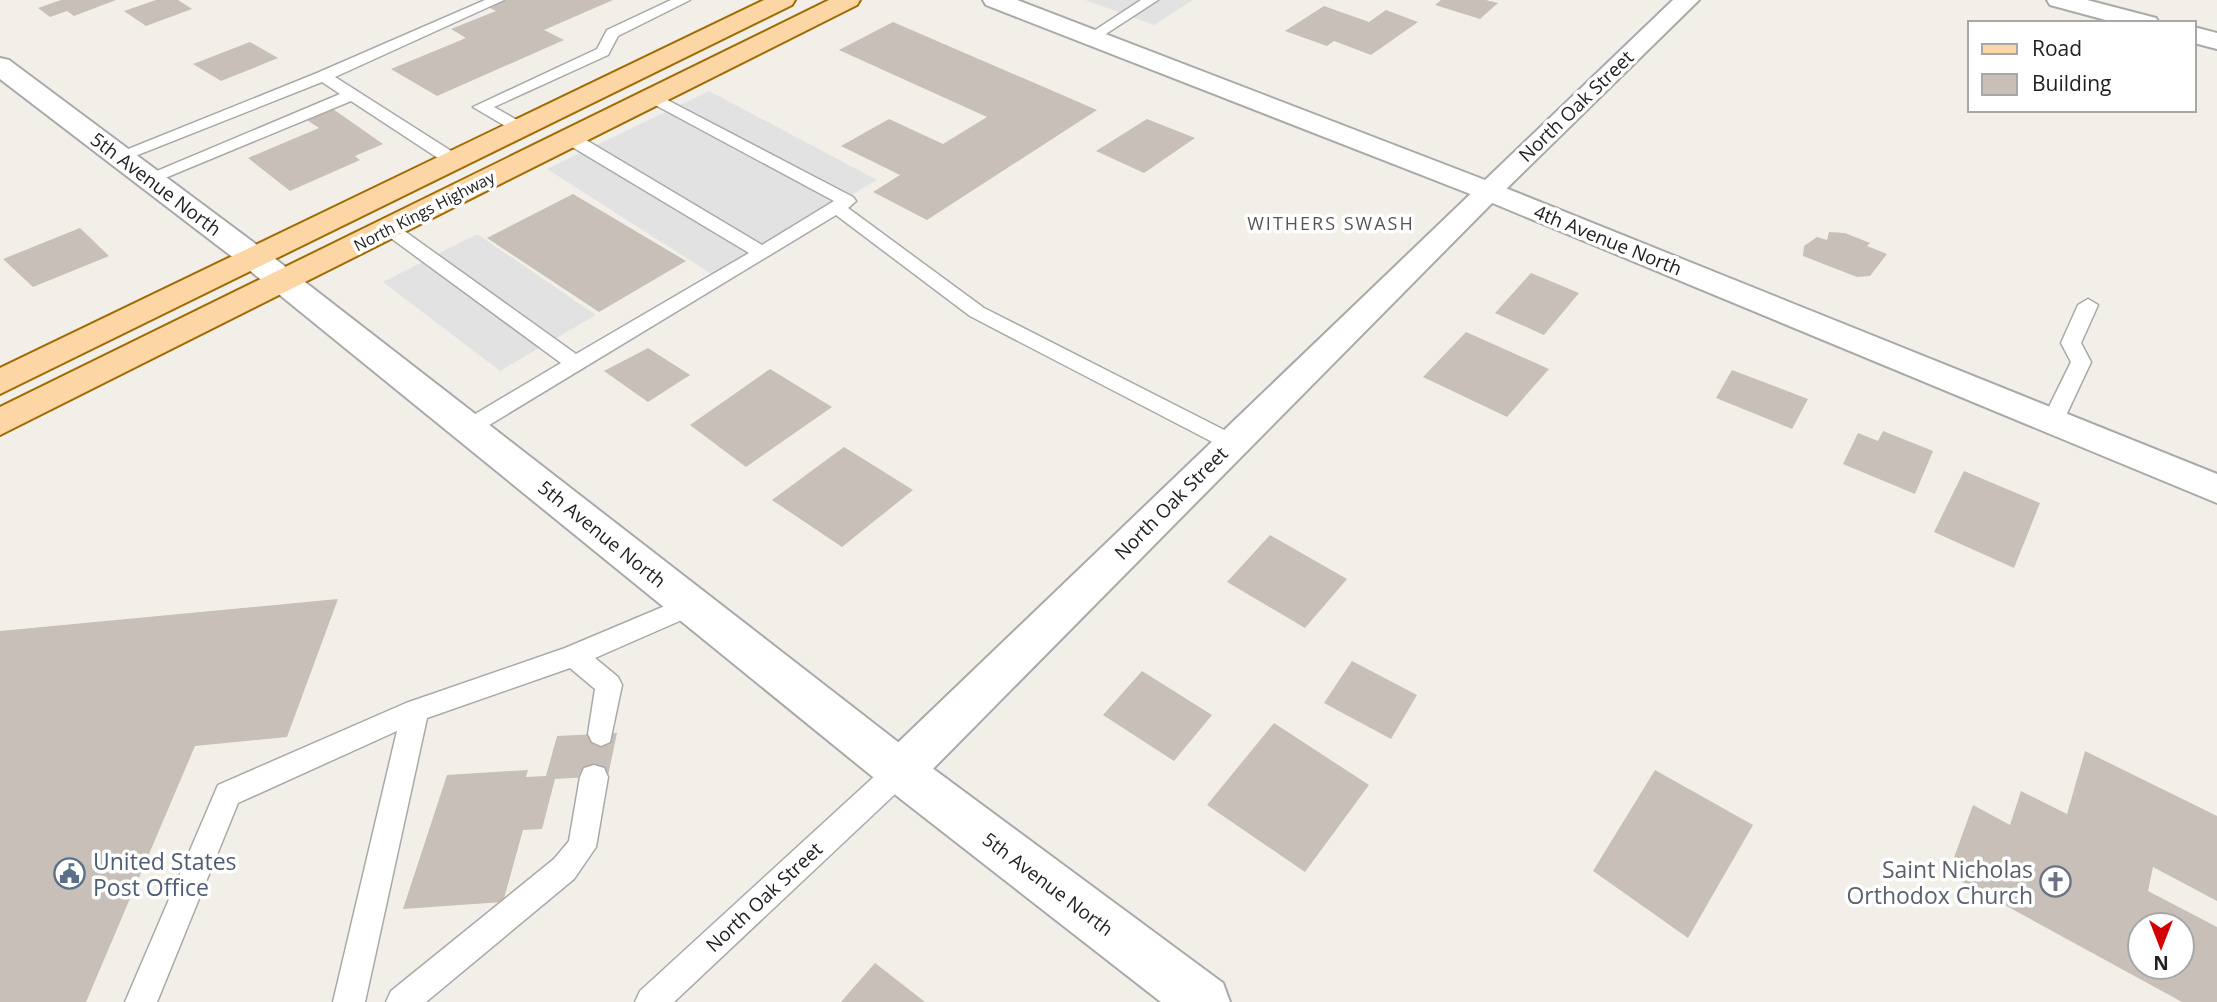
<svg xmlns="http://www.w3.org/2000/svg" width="2217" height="1002" viewBox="0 0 2217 1002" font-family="'Open Sans',sans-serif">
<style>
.parking{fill:#e2e2e2}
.building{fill:#c7bfb8;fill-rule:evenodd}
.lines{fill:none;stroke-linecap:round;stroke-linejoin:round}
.service-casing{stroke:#a9a9a9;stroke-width:3}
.minor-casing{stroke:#a9a9a9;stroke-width:4}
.tertiary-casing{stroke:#a9a9a9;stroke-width:4}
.primary-casing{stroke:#a06b00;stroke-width:4}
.service{fill:#fff;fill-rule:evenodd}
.minor{fill:#fff;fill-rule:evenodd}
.tertiary{fill:#fff;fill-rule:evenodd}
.primary{fill:#fcd6a4;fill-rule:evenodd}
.labels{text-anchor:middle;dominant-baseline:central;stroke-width:7;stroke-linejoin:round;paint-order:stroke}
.far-street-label{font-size:16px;fill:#222;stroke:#fff}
.far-neighbourhood-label{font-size:18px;letter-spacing:2px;fill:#555;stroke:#fff}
.street-label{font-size:19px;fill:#222;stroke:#fff}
.near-service-label{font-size:23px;fill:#4e5e75;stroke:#fff;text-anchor:start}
.near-worship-label{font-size:23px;fill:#5b616d;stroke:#fff;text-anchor:end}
</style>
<rect width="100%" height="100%" fill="#f2efe9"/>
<g class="parking">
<path d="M1085 0H1193L1154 25Z"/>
<path d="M709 91 877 180 713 275 547 169Z"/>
<path d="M477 234 596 315 500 371 383 282Z"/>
</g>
<g class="building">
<path d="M61 0H116L74 16 67 11 50 17 38 8Z"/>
<path d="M156 0H178L192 9 146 26 124 11Z"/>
<path d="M506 0H613L544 30 564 40 437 96 391 69 466 38 451 29 496 11 488 7Z"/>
<path d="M1441 0H1486L1498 3 1480 19 1435 5Z"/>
<path d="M1324 6 1369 22 1386 10 1418 22 1371 55 1334 41 1327 46 1285 31Z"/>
<path d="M893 22 1097 110 927 220 873 192 900 175 841 146 889 119 943 144 987 117 839 50Z"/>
<path d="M250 42 278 58 221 81 193 64Z"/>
<path d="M333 109 383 144 355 156 360 160 290 191 248 158 319 128 307 120Z"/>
<path d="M1147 119 1195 138 1144 173 1096 151Z"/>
<path d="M573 194 686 261 599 312 487 238Z"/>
<path d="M80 228 109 256 33 287 3 259Z"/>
<path d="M1829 232 1845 233 1870 243 1867 246 1887 254 1870 276 1857 277 1803 256 1804 246 1817 237 1827 240Z"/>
<path d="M1531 273 1579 293 1544 335 1495 313Z"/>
<path d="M1466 332 1549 369 1507 417 1423 377Z"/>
<path d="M648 348 690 375 648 402 604 371Z"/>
<path d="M770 369 832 407 746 467 690 425Z"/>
<path d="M1732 370 1808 399 1792 429 1716 398Z"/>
<path d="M1883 431 1933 451 1915 494 1843 464 1858 433 1878 441Z"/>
<path d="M844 447 913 490 842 547 772 500Z"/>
<path d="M1964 471 2040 503 2014 568 1934 532Z"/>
<path d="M1270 535 1347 579 1305 628 1227 582Z"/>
<path d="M338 599 287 737 195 746 86 1002H0V631Z"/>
<path d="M1352 661 1417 695 1391 739 1324 703Z"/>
<path d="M1142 671 1212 715 1174 761 1103 715Z"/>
<path d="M1274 723 1369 785 1305 872 1207 805Z"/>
<path d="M617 733 608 776 555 779 542 829 523 830 503 902 403 909 447 775 528 770 526 777 546 776 557 736Z"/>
<path d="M2085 751 2217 816V901L2153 867 2148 891 2217 927V1002H2182L1948 874 1973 805 2010 825 2021 791 2067 814ZM2140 925H2182V967H2140Z"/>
<path d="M1655 770 1753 825 1688 938 1593 871Z"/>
<path d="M875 963 925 1002H841Z"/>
</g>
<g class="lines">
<defs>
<g id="service">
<path d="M485 0H504L335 77 459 156 462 160 459 164H447L351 101 153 183 147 184 138 179 340 94 322 82 125 160 119 161 111 156 317 73Z"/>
<path d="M671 0H690L618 36 608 55 494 107 526 125V131H514L473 107 597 49 607 30Z"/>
<path d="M1141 0H1158L1095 41H1085L1083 38Z"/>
<path d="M652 92 853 197 856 201 848 208 984 308 1240 438 1243 443 1240 448H1224L970 316 836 215 476 433H460L457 428 460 423 561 363 384 233 381 229 384 225H396L576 354 749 253 564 142V134H576L762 245 834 201 646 100V94Z"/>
<path d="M2088 299 2098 305 2081 343 2091 362 2061 426H2045L2042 421 2071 362 2061 343 2078 305Z"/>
<path d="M691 595 700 598 703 605 700 612 595 658 618 677 622 685 610 742 601 746 592 742 588 734 595 689 570 668 427 718 365 1002H333L397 731 238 803 157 1002H125L218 785 406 703 565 648Z"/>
<path d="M900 759 910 762 914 771 910 780 674 1002H635L640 991 890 762Z"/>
<path d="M594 765 604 768 608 777 596 847 574 879 426 1002H386L391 991 554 859 569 841 580 777 584 768Z"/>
</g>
<g id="minor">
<path d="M983 0H1017L1498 185 2217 474V503L1478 197 986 5Z"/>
<path d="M2047 0H2087L2156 18 2159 23H2117L2050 5Z"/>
<path d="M2194 27 2217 33V49L2194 43Z"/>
<path d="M0 58 9 60 265 251 916 756 1223 983 1230 1002H1161L884 786 243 265 0 79Z"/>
</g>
<path id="tertiary" d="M1673 0H1699L1498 197 916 786 900 792 884 786 877 771 884 756Z"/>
<g id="primary">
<path d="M764 0H795L792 5 0 394V368Z"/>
<path d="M829 0H860L857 5 0 435V407Z"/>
</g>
</defs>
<use href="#service" class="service-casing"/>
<use href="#minor" class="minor-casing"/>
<use href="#tertiary" class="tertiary-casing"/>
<use href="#primary" class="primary-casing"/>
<use href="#service" class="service"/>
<use href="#minor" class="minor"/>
<use href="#tertiary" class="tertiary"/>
<use href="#primary" class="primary"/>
</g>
<defs>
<symbol id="civic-ring" viewBox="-11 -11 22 22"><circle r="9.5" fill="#fff" stroke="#5c6f8a" stroke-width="1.5"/><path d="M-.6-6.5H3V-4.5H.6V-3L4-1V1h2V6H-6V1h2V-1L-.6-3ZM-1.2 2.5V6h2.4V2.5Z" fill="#5c6f8a"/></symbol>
<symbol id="church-ring" viewBox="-11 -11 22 22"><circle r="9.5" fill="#fff" stroke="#6b7280" stroke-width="1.5"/><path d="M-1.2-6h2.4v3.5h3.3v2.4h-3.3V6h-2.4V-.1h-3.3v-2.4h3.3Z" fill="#6b7280"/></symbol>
</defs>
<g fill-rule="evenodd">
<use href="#civic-ring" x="52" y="856" width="35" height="35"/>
<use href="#church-ring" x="2038" y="864" width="35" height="35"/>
</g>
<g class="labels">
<g class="far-street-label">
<text transform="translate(424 211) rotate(-27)">North Kings Highway</text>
</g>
<g class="far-neighbourhood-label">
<text x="1331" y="223">WITHERS SWASH</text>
</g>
<g class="street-label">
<text transform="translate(1576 106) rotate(-44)">North Oak Street</text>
<text transform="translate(156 184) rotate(37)">5th Avenue North</text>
<text transform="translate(1608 240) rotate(22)">4th Avenue North</text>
<text transform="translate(1171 503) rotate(-45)">North Oak Street</text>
<text transform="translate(602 534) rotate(39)">5th Avenue North</text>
<text transform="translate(1048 884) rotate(37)">5th Avenue North</text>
<text transform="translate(764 897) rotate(-43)">North Oak Street</text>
</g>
<g class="near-service-label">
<text x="93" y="861">United States<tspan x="93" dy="26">Post Office</tspan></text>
</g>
<g class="near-worship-label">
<text x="2033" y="869">Saint Nicholas<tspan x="2033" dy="26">Orthodox Church</tspan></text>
</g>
</g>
<rect x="1968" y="21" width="228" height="91" fill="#ffffff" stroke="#a7a7a7" stroke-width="2"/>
<rect x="1982" y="44" width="35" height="10" fill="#fcd6a4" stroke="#a7a7a7" stroke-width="2"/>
<text x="2032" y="56" font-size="21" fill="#222222">Road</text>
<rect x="1982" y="74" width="35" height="21" fill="#c7bfb8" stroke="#a7a7a7" stroke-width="2"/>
<text x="2032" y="91" font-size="21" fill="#222222">Building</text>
<g transform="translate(2161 946) rotate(180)"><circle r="33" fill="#ffffff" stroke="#a7a7a7" stroke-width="2"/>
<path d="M0-5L12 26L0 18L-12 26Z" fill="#d40000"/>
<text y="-10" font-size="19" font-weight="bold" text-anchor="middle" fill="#222222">N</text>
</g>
</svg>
